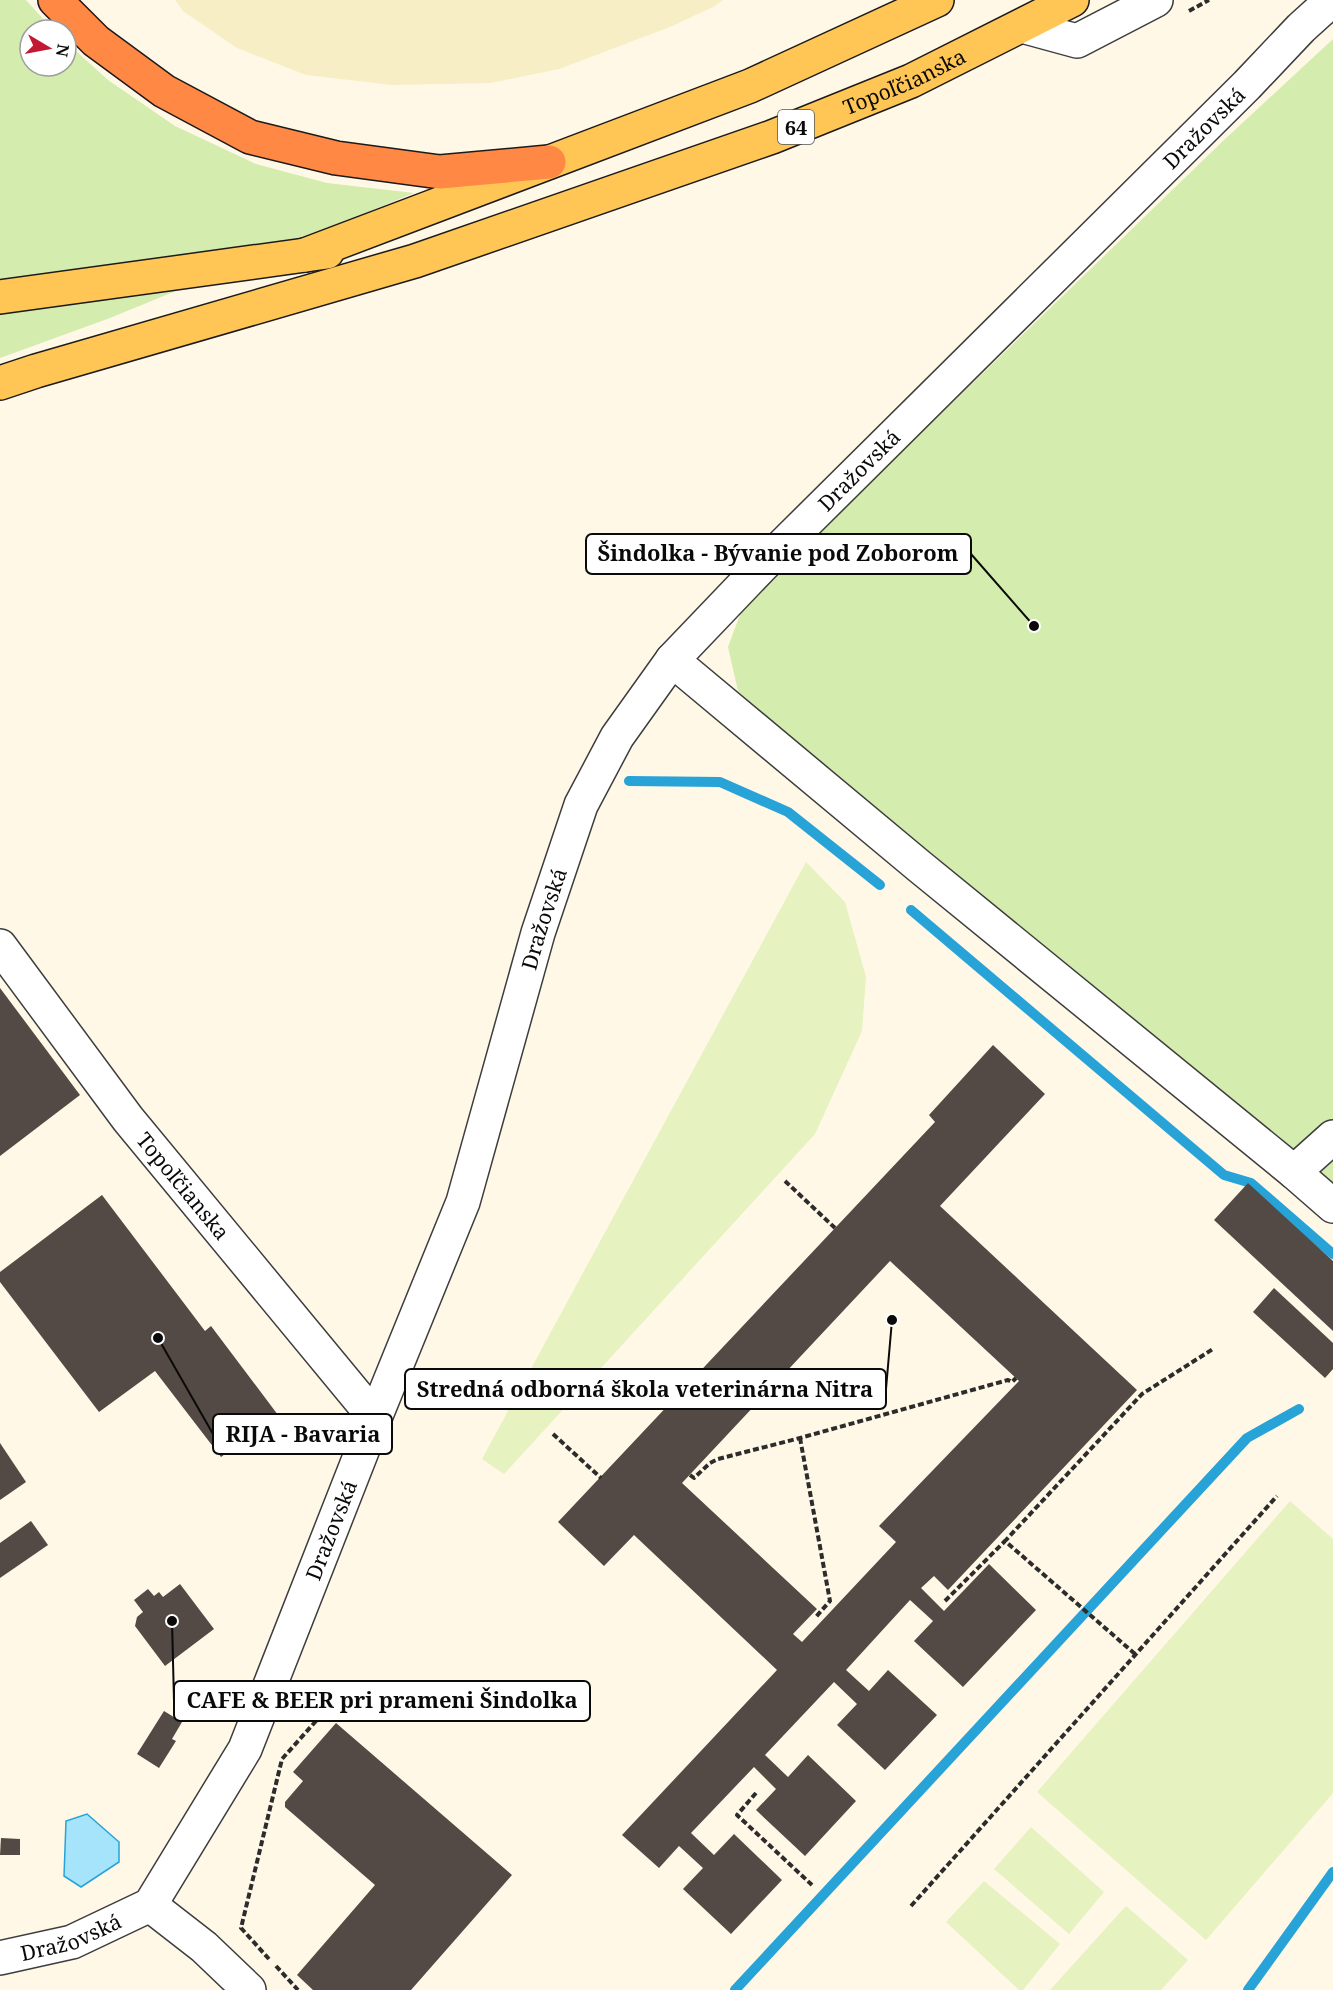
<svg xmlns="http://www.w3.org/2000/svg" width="1333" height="1990" viewBox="0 0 1333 1990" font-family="'Noto Serif',serif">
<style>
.farmland{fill:#f7eec5}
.green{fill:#d4ecae}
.pitch{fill:#e6f2c0}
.water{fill:#a6e4fb;stroke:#27a3d8;stroke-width:1.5}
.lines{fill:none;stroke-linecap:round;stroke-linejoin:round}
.stream{stroke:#27a3d8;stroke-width:10}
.building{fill:#534945;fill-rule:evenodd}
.minor-casing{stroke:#3d3d3d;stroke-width:36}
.major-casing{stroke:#1b1b1b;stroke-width:36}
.highway-casing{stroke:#1b1b1b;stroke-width:36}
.path{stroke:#2c2c2c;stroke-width:4;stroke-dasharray:6 3;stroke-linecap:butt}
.minor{stroke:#fff;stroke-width:33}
.major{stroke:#ffc656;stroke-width:33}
.highway{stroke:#f84;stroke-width:33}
.labels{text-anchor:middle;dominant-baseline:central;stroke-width:6;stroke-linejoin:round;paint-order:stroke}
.shield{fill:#fff;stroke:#545454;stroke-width:1.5}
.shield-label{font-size:20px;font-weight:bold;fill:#0a0a0a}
.street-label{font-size:21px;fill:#0a0a0a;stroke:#fff}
.leader{fill:none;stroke:#0a0a0a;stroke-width:2}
.callout-dot{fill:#0a0a0a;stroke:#fff;stroke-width:2}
.callout{fill:#fff;stroke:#0a0a0a;stroke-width:2}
.callout-label{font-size:22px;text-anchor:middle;font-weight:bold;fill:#0a0a0a}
</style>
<rect width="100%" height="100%" fill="#fff8e6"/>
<path class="farmland" d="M175 0H723L715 6 670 27 559 69 491 83 392 85 306 75 237 48 183 11Z"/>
<g class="green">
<path d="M0 0H26L53 30H30V66H66V42L108 80 175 126 256 164 327 183 414 193 110 318 0 358Z"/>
<path d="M1333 39V1224L738 691 728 647 744 604 1223 141Z"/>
</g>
<g class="pitch">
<path d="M806 862 845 902 866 977 862 1031 815 1134 504 1474 482 1459Z"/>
<path d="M1290 1501 1333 1539V1793L1206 1940 1037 1792Z"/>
<path d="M1031 1827 1104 1892 1069 1934 994 1869Z"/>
<path d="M984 1881 1060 1944 1023 1990H1019L946 1922Z"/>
<path d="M1126 1906 1188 1960 1161 1990H1050Z"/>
</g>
<path class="water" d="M87 1814 119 1842V1862L81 1887 64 1876 66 1821Z"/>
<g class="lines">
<g class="stream">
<path d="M629 781 720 782 788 812 880 885"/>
<path d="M911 910 1224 1175 1251 1183 1333 1254"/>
<path d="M735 1990 1247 1438 1299 1409"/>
<path d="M1248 1990 1333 1872"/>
</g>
</g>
<g class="building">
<path d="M0 988 80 1095 0 1156Z"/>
<path d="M993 1045 1045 1094 940 1206 1137 1390 948 1590 934 1576 921 1588 944 1611 989 1564 1036 1610 963 1687 914 1641 933 1621 910 1600 846 1670 869 1691 888 1670 937 1715 885 1770 837 1725 857 1704 834 1682 765 1755 788 1777 808 1755 856 1801 805 1856 756 1810 776 1789 754 1767 691 1833 714 1855 734 1834 782 1880 731 1934 683 1889 703 1868 679 1846 659 1868 622 1835 777 1670 634 1535 604 1566 558 1522 935 1122 929 1115ZM890 1261 1019 1381 879 1526 896 1542 802 1642 793 1634 817 1609 682 1483Z"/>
<path d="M1248 1183 1333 1261V1331L1214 1220Z"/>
<path d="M102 1195 205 1331 211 1326 278 1415 221 1457 155 1371 99 1412 0 1282V1272Z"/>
<path d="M1274 1288 1333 1343V1369L1325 1378 1253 1312Z"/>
<path d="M0 1443 26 1482 0 1500Z"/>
<path d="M31 1521 48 1545 0 1578V1543Z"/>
<path d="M180 1584 214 1629 165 1666 135 1626 137 1617 143 1612 134 1600 148 1589 154 1596 159 1592 163 1597Z"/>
<path d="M164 1711 182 1722 172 1739 176 1741 159 1768 137 1754Z"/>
<path d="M336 1723 512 1875 411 1990H313L297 1975 375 1885 285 1807V1802L303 1781 293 1772Z"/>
<path d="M1 1838 20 1839V1855H0Z"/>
</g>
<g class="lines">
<defs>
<g id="minor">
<path d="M1022 26 1077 41 1156 0"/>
<path d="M672 660 919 866 1294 1172 1333 1137"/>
<path id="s1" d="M0 946 128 1119 375 1418"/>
<path d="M1294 1172 1333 1206"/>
<path d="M150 1905 204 1947 249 1990"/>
<path id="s2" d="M0 1958 72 1942 150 1905 245 1749 375 1418 463 1202 538 933 581 805 617 737 672 660 760 568 1247 85 1301 28 1332 0"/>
</g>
<g id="major">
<path d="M305 255 750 86 937 0"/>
<path d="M0 297 327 252"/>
<path id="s3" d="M0 383 36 371 415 261 772 137 911 81 1072 0"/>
</g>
<path id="highway" d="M55 0 96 41 164 91 250 137 336 158 440 172 549 162"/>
</defs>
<use href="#minor" class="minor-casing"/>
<use href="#major" class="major-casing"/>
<use href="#highway" class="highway-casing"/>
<g class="path">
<path d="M1189 11 1209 0"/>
<path d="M785 1181 835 1228"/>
<path d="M553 1434 601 1478"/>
<path d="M800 1438 830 1601 815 1618"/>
<path d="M690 1475 694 1478 710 1463 718 1459 800 1438 1008 1380 1012 1382 1016 1378"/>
<path d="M945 1601 1005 1541"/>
<path d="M1135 1654 1005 1541 1142 1394 1213 1349"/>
<path d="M756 1793 737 1815 812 1885"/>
<path d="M911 1906 1277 1496"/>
<path d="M269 1959 241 1928 282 1759 333 1702 325 1696"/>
<path d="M276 1966 298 1990"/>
</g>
<use href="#minor" class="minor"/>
<use href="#major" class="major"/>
<use href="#highway" class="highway"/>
</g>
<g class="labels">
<rect class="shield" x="778" y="110" width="36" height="34" rx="4.5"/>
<g class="shield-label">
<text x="796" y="127">64</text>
</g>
<g class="street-label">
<text stroke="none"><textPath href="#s3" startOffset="954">Topoľčianska</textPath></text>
<text stroke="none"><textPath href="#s2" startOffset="2270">Dražovská</textPath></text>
<text stroke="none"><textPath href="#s2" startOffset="1784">Dražovská</textPath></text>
<text stroke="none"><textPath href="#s2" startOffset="1226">Dražovská</textPath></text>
<text stroke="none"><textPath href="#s1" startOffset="302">Topoľčianska</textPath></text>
<text stroke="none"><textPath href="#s2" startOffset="578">Dražovská</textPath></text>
<text stroke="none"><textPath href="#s2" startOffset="74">Dražovská</textPath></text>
</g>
</g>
<path class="leader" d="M1034 626L971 554M892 1320L886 1389M158 1338L213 1434M172 1621L174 1701"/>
<g class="callout-dot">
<circle cx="1034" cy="626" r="6"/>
<circle cx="892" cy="1320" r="6"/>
<circle cx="158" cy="1338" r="6"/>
<circle cx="172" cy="1621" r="6"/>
</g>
<g class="callout">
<rect x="586" y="534" width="385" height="40" rx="6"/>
<rect x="405" y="1369" width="481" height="40" rx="6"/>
<rect x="213" y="1414" width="179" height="40" rx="6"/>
<rect x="174" y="1681" width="416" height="40" rx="6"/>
</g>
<g class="callout-label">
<text x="778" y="561">Šindolka - Bývanie pod Zoborom</text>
<text x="645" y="1397">Stredná odborná škola veterinárna Nitra</text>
<text x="303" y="1442">RIJA - Bavaria</text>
<text x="382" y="1708">CAFE &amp; BEER pri prameni Šindolka</text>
</g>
<g transform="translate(48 48) rotate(100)"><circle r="28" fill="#ffffff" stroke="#9d9d9d" stroke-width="1.5"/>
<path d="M0-4.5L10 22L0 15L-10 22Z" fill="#c31831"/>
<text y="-9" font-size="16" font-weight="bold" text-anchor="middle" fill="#0a0a0a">N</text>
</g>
</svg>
